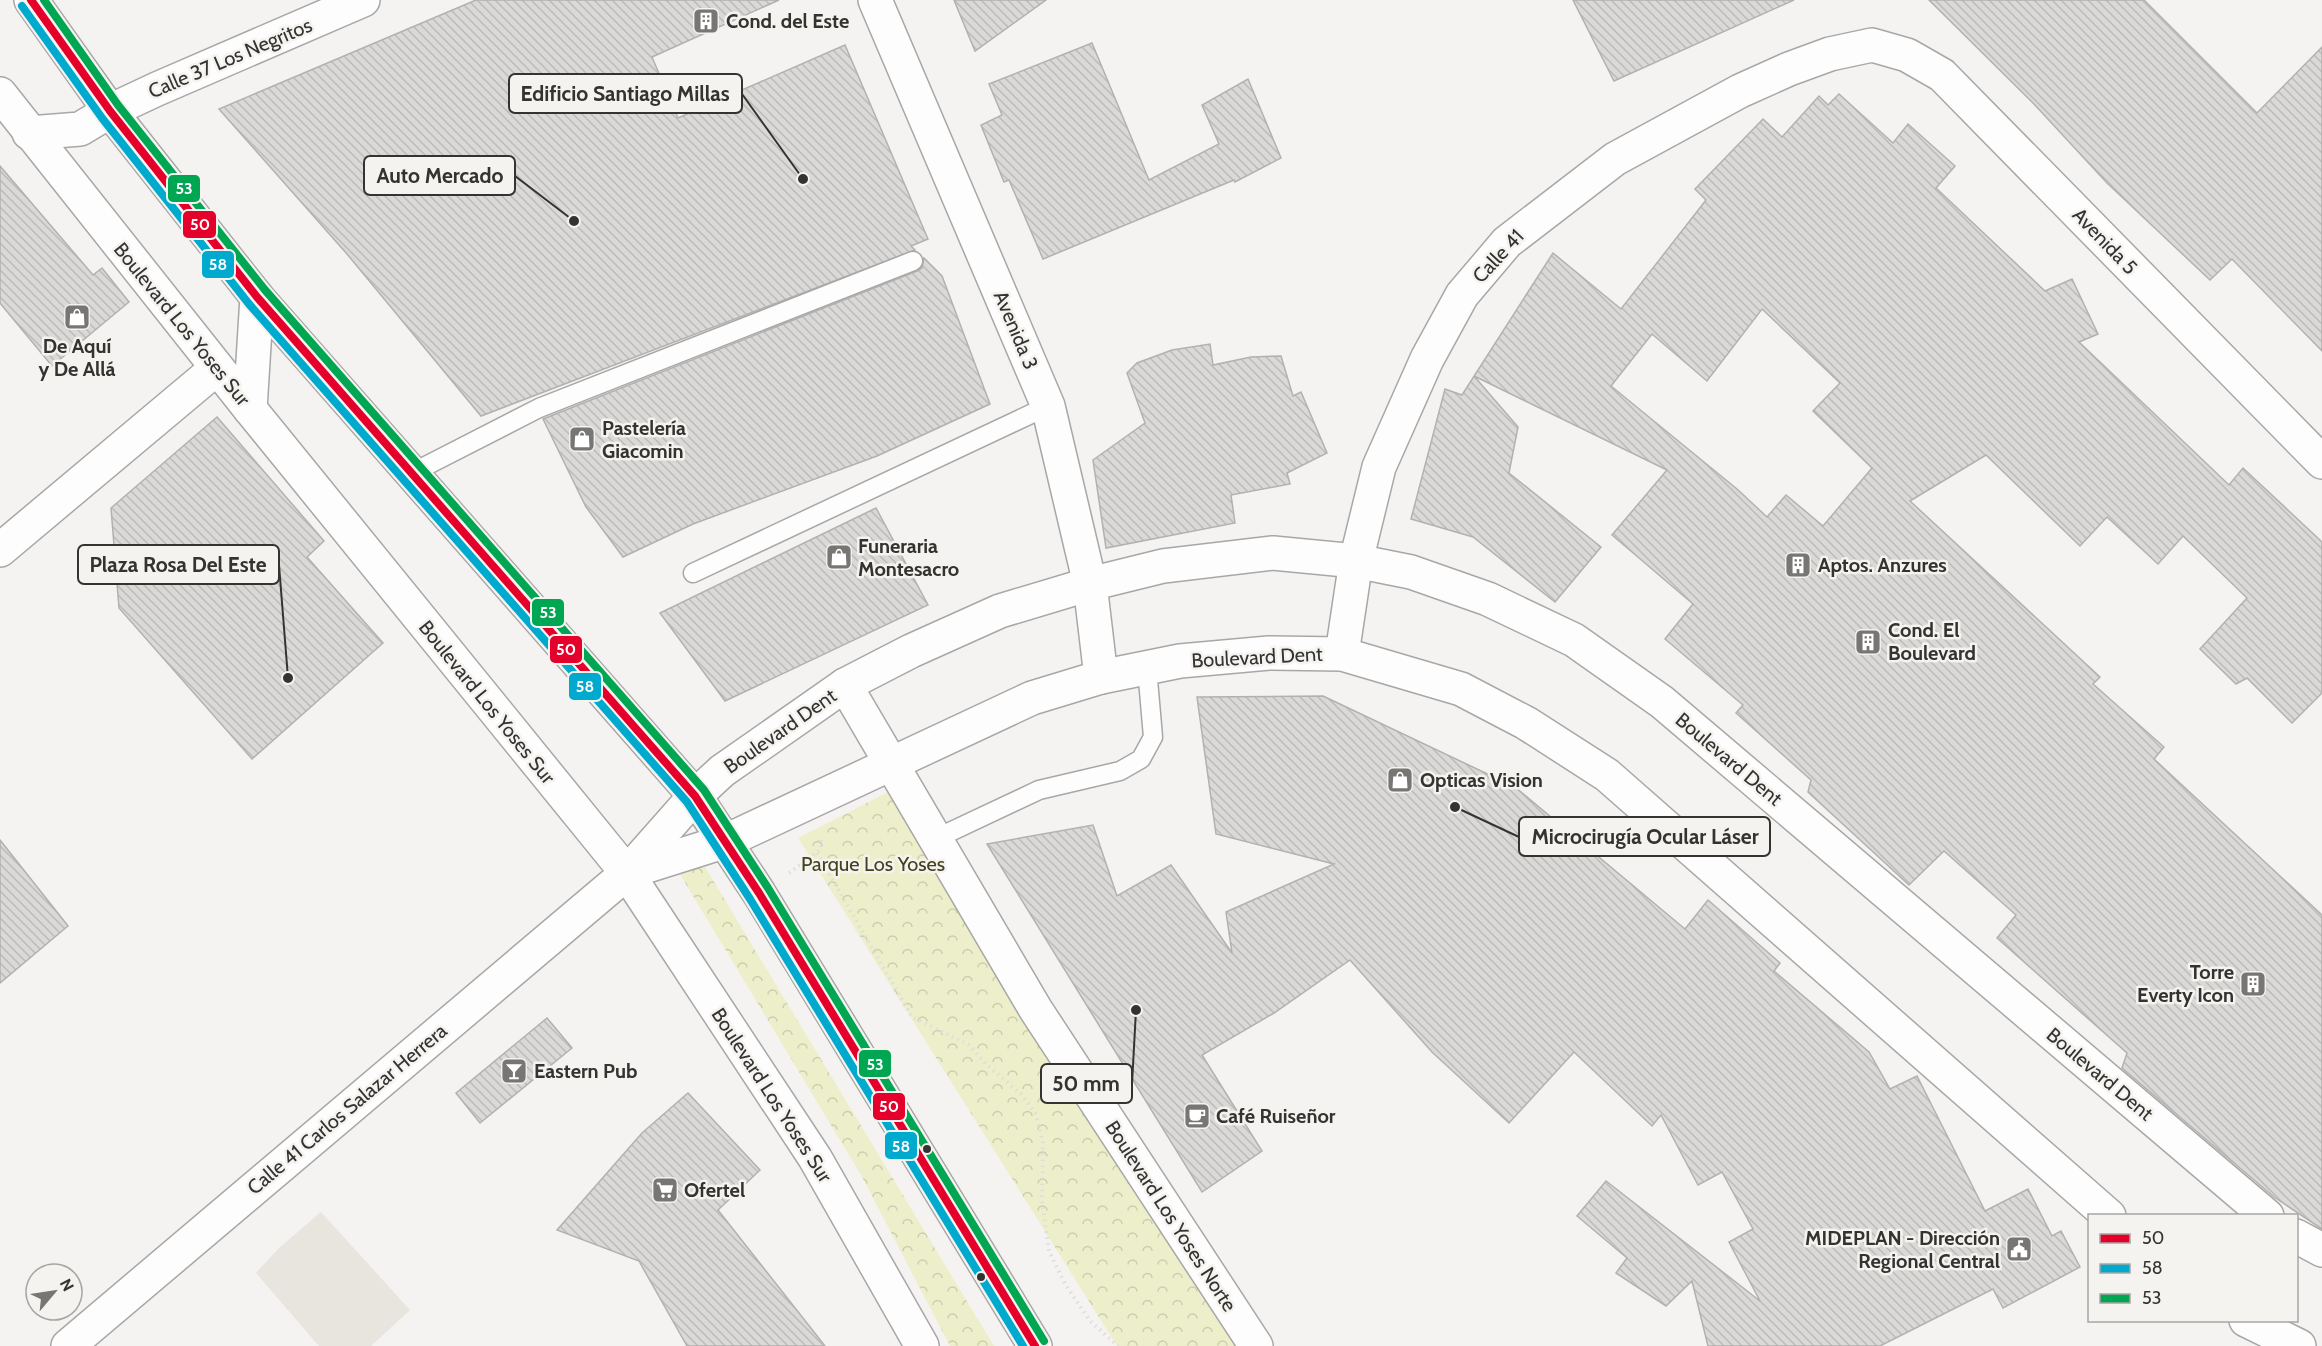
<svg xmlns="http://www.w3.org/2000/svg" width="2322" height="1346" viewBox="0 0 2322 1346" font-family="Cabin,sans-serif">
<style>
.built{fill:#e8e5de}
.forest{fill:url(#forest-crowns)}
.building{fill:url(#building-back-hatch);stroke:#b2b1b0;stroke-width:1.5;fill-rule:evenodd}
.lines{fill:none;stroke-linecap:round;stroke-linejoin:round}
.service-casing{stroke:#a8a7a6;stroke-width:21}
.minor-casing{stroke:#a8a7a6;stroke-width:36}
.tertiary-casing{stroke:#a8a7a6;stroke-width:36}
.trunk-casing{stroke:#a8a7a6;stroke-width:36}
.path{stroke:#dddddc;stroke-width:4;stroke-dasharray:1.5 4.5;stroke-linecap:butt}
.service{stroke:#fdfdfd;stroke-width:18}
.minor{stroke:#fdfdfd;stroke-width:33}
.tertiary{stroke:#fdfdfd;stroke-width:33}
.trunk{stroke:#fdfdfd;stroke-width:33}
.bus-1-casing{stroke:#f5f3f0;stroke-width:12}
.bus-2-casing{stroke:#f5f3f0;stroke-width:12}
.bus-3-casing{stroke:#f5f3f0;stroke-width:12}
.bus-1{stroke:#e4002b;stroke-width:8}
.bus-2{stroke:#00a9ce;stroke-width:8}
.bus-3{stroke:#00a651;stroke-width:8}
.bus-dot{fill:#343332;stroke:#f5f3f0;stroke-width:2}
.labels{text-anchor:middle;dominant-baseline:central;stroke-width:5;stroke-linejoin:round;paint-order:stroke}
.poi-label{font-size:20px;font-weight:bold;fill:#343332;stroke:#f5f3f0;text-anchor:start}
.street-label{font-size:20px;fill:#343332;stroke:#f5f3f0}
.park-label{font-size:20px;fill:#41421c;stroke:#f5f3f0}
.leader{fill:none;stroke:#343332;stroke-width:2}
.callout-dot{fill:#343332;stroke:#f5f3f0;stroke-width:2}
.callout{fill:#f5f3f0;stroke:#343332;stroke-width:2}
.callout-label{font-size:21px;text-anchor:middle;font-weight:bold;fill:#343332}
.line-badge{stroke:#f5f3f0;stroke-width:2}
.badge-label{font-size:16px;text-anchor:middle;font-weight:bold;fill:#fff}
</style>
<defs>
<pattern id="forest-crowns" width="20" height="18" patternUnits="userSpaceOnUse" patternTransform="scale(1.5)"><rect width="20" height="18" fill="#edefca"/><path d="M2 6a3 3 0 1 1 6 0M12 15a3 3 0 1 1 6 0" fill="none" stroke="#cccdae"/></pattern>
<pattern id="building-back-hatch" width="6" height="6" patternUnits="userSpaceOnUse" patternTransform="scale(1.5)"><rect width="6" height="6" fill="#dad9d7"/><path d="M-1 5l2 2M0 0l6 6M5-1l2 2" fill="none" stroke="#bcbbb9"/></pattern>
</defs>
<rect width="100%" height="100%" fill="#f4f3f1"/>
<path class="built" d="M321 1212 410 1310 371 1346H319L256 1273 278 1249Z"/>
<g class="forest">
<path d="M888 792 1044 1054 1236 1346H1117L798 838Z"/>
<path d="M705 867 994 1346H950L861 1175 678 871Z"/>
</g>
<g class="building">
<path d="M476 0H779L652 57 678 118 845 45 928 239 911 246 915 250 481 416 347 254 219 109Z"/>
<path d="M954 0H1046L975 51Z"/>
<path d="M1573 0H1794L1614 81Z"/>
<path d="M1929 0H2144L2257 113 2322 47V351L2232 259 2210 280 2107 183 2034 104Z"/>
<path d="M1092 43 1149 180 1219 144 1202 105 1248 79 1281 158 1235 182 1234 180 1043 259 1009 180 1004 182 981 125 1002 115 989 84Z"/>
<path d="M1839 94 1893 143 1908 124 1955 166 1936 188 2045 291 2072 279 2098 334 2079 342 2229 485 2243 468 2322 542V693L2292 723 2247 678 2236 684 2200 649 2247 598 2183 536 2158 564 2107 517 2080 546 1986 455 1910 501 2100 677 2093 684 2164 747 2154 759 2322 915V1229L2274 1197 2122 1068 2127 1053 1997 938 2016 915 1944 851 1909 885 1808 792 1811 780 1736 713 1743 705 1665 639 1693 604 1612 535 1667 470 1474 376 1518 427 1509 473 1601 547 1555 602 1473 537 1411 519 1445 389 1462 395 1553 253 1621 309 1706 200 1695 189 1763 119 1782 137 1819 96 1828 105ZM1762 309 1840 383 1813 411 1872 468 1823 526 1786 495 1767 517 1737 489 1611 386 1652 334 1707 381Z"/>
<path d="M0 166 93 275 102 268 129 302 52 366 0 303Z"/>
<path d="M924 258 942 276 990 404 877 456 693 524 623 557 586 507 543 419 917 271 922 268Z"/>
<path d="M1210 344 1213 365 1251 357 1281 356 1293 396 1301 392 1327 453 1287 473 1290 484 1231 495 1235 523 1106 548 1093 460 1145 423 1127 373 1137 363 1172 350Z"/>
<path d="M217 417 324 541 307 557 383 643 252 759 119 608 111 508Z"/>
<path d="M876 508 928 605 725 701 660 613Z"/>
<path d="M1323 696 1515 787 1685 929 1708 900 1780 963 1774 971 1869 1052 1890 1089 1917 1076 1985 1211 2028 1189 2052 1236 2061 1231 2080 1267 2003 1308 1993 1289 1880 1346H1708L1692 1281 1666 1306 1616 1273 1627 1258 1577 1216 1606 1181 1760 1301 1729 1242 1753 1229 1722 1172 1698 1185 1661 1115 1652 1126 1574 1052 1509 1123 1432 1052 1350 960 1274 1013 1202 1055 1262 1151 1202 1192 987 844 1093 825 1117 896 1171 865 1232 953 1226 912 1334 864 1216 834 1197 697Z"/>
<path d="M0 840 68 926 0 983Z"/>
<path d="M547 1018 572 1048 480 1123 456 1093Z"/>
<path d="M688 1093 760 1170 718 1210 825 1346H687L639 1261 557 1230 642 1133Z"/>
</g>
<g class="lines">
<defs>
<g id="service">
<path d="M412 473 539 408 913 261"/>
<path d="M693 573 1048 406"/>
<path d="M935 839 1039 790 1120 771 1141 759 1153 737 1147 668"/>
</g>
<g id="minor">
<path d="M875 0 1048 406 1090 584 1101 677"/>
<path d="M0 550 217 368"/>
<path d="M1342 654 1356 561 1379 467 1427 359 1462 295 1507 242 1615 159 1740 91 1789 69 1830 54 1872 45 1907 55 1942 75 2322 462"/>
<path d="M845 685 1036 1010 1256 1346"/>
</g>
<g id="tertiary">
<path d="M0 94 250 409 627 873 815 1158 922 1346"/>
<path d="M29 133 80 129 110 111 157 89 363 0"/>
<path d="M628 872 726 841 1032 698 1101 677 1180 661 1269 653 1342 654 1461 689 1526 723 1607 775 2109 1216"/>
<path d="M2296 1236 2322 1250"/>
<path d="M2246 1320 2299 1346"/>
<path d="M68 1346 627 873 695 796 722 771 845 685 911 651 1000 611 1090 584 1163 566 1273 553 1356 561 1411 572 1488 599 1574 640 1662 702 2267 1216"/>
</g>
<g id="trunk">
<path d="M31 0 110 111 257 297 695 796 759 893 1035 1346"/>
<path d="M250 409 257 297"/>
</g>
</defs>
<use href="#service" class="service-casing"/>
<use href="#minor" class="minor-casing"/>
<use href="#tertiary" class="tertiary-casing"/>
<use href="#trunk" class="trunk-casing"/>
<g class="path">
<path d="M817 853 912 1017 969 1045 987 1065 1021 1094 1035 1113 1043 1141 1042 1201 1049 1251 1065 1284 1090 1321 1118 1346"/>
<path d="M789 873 821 849V840"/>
</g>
<use href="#service" class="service"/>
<use href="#minor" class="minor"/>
<use href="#tertiary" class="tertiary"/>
<use href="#trunk" class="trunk"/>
<defs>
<path id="bus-1" d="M31 0 110 111 257 297 695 796 759 893 1035 1346"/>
<path id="bus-2" d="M22 6 102 118 249 304 687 802 750 899 1023 1346"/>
<path id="bus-3" d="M44 0 118 105 265 290 704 790 768 888 1044 1341"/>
</defs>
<use href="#bus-1" class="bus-1-casing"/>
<use href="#bus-2" class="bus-2-casing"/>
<use href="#bus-3" class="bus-3-casing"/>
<use href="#bus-1" class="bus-1"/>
<use href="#bus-2" class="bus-2"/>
<use href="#bus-3" class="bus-3"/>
</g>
<defs>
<symbol id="building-square" viewBox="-11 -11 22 22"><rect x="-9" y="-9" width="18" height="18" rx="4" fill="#777675" stroke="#f5f3f0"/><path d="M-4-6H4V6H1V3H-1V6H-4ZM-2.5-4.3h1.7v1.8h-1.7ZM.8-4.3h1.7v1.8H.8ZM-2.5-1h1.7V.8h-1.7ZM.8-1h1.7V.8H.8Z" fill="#fff"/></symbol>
<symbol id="shop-square" viewBox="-11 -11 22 22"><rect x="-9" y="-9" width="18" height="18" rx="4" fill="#777675" stroke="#f5f3f0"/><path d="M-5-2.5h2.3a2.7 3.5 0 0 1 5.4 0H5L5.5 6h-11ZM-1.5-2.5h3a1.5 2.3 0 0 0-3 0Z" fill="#fff"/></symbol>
<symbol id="bar-square" viewBox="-11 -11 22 22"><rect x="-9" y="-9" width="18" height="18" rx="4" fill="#777675" stroke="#f5f3f0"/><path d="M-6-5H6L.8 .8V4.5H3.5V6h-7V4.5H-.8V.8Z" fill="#fff"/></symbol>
<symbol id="cafe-square" viewBox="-11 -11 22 22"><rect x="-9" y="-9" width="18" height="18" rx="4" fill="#777675" stroke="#f5f3f0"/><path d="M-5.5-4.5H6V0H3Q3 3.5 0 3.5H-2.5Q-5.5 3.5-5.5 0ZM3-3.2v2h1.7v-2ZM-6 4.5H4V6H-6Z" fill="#fff"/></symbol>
<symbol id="supermarket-square" viewBox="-11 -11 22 22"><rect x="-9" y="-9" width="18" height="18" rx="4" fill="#777675" stroke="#f5f3f0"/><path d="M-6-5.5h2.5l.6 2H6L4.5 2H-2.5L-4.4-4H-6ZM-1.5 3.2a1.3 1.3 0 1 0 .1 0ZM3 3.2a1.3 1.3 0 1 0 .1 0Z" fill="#fff"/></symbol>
<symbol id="civic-square" viewBox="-11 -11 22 22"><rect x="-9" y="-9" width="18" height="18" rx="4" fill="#777675" stroke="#f5f3f0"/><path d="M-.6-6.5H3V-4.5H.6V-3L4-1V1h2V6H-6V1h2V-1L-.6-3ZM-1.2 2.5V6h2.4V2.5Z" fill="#fff"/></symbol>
</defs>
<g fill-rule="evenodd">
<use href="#building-square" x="691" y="6" width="30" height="30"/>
<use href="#shop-square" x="62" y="302" width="30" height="30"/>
<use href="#shop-square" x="567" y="424" width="30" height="30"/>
<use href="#shop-square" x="824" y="542" width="30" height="30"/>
<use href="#building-square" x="1783" y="550" width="30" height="30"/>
<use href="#building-square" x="1853" y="627" width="30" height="30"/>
<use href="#shop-square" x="1385" y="765" width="30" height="30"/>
<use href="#building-square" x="2238" y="969" width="30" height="30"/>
<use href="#bar-square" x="499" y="1056" width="30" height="30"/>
<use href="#cafe-square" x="1182" y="1101" width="30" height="30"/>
<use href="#supermarket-square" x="650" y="1175" width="30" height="30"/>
<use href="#civic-square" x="2004" y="1234" width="30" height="30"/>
</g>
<g class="bus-dot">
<circle cx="927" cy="1149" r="5"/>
<circle cx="981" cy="1277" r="5"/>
</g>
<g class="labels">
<g class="poi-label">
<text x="726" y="21">Cond. del Este</text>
<text x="77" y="346" text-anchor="middle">De Aquí<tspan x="77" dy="23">y De Allá</tspan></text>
<text x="602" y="428">Pastelería<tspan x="602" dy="23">Giacomin</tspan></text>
<text x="858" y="546">Funeraria<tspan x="858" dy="23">Montesacro</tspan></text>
<text x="1818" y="565">Aptos. Anzures</text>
<text x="1888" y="630">Cond. El<tspan x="1888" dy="23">Boulevard</tspan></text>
<text x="1420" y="780">Opticas Vision</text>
<text x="2234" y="972" text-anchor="end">Torre<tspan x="2234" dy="23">Everty Icon</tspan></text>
<text x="534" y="1071">Eastern Pub</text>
<text x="1216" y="1116">Café Ruiseñor</text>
<text x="684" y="1190">Ofertel</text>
<text x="2000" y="1238" text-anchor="end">MIDEPLAN - Dirección<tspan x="2000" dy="23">Regional Central</tspan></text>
</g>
<g class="street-label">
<text transform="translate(230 58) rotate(-23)">Calle 37 Los Negritos</text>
<text transform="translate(2105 241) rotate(46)">Avenida 5</text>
<text transform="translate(1498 256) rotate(-47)">Calle 41</text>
<text transform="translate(182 324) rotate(51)">Boulevard Los Yoses Sur</text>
<text transform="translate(1016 330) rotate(67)">Avenida 3</text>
<text transform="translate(1257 657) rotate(-3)">Boulevard Dent</text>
<text transform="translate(487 702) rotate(51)">Boulevard Los Yoses Sur</text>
<text transform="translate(780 731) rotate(-35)">Boulevard Dent</text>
<text transform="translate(1729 759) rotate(40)">Boulevard Dent</text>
<text transform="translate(2100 1074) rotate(40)">Boulevard Dent</text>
<text transform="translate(772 1095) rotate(57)">Boulevard Los Yoses Sur</text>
<text transform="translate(347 1109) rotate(-40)">Calle 41 Carlos Salazar Herrera</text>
<text transform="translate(1171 1216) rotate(57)">Boulevard Los Yoses Norte</text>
</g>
<g class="park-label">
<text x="873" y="864">Parque Los Yoses</text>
</g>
</g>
<path class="leader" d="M803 179L742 94M574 221L515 176M288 678L279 565M1455 807L1519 837M1136 1010L1132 1084"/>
<g class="callout-dot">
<circle cx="803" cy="179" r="6"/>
<circle cx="574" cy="221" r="6"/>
<circle cx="288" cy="678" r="6"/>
<circle cx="1455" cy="807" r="6"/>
<circle cx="1136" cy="1010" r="6"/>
</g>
<g class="callout">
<rect x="509" y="74" width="233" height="39" rx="6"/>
<rect x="364" y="156" width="151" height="39" rx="6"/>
<rect x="78" y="545" width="201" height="39" rx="6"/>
<rect x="1519" y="817" width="251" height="39" rx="6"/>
<rect x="1041" y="1064" width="91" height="39" rx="6"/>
</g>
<g class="callout-label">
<text x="625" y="101">Edificio Santiago Millas</text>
<text x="440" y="183">Auto Mercado</text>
<text x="178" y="572">Plaza Rosa Del Este</text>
<text x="1645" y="844">Microcirugía Ocular Láser</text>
<text x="1086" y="1091">50 mm</text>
</g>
<g class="line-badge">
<rect x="167" y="174" width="34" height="29" rx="6" fill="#00a651"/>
<rect x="182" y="210" width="35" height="29" rx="6" fill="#e4002b"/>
<rect x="201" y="250" width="34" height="29" rx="6" fill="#00a9ce"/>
<rect x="531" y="598" width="34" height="29" rx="6" fill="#00a651"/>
<rect x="549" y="635" width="34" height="29" rx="6" fill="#e4002b"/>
<rect x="568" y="672" width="34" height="29" rx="6" fill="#00a9ce"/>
<rect x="858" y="1049" width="34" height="29" rx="6" fill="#00a651"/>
<rect x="872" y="1092" width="34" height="29" rx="6" fill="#e4002b"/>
<rect x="884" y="1131" width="34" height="29" rx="6" fill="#00a9ce"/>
</g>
<g class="badge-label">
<text x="184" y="194">53</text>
<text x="200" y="230">50</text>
<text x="218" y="270">58</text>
<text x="548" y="618">53</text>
<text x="566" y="655">50</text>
<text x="585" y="692">58</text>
<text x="875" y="1070">53</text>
<text x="889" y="1112">50</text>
<text x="901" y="1152">58</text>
</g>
<rect x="2088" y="1214" width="210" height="108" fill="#f5f3f0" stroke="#a8a6a4" stroke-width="1.5"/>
<rect x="2100" y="1234" width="30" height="9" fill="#e4002b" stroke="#a8a6a4" stroke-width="1.5"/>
<text x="2142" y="1244" font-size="18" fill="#343332">50</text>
<rect x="2100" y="1264" width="30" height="9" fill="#00a9ce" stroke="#a8a6a4" stroke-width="1.5"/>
<text x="2142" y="1274" font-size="18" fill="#343332">58</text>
<rect x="2100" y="1294" width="30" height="9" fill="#00a651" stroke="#a8a6a4" stroke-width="1.5"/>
<text x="2142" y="1304" font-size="18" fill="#343332">53</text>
<g transform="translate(54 1292) rotate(61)"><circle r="28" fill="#f5f3f0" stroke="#a8a6a4" stroke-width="1.5"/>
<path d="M0-4.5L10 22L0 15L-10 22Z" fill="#777675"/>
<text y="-9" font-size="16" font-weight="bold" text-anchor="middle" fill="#343332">N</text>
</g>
</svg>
